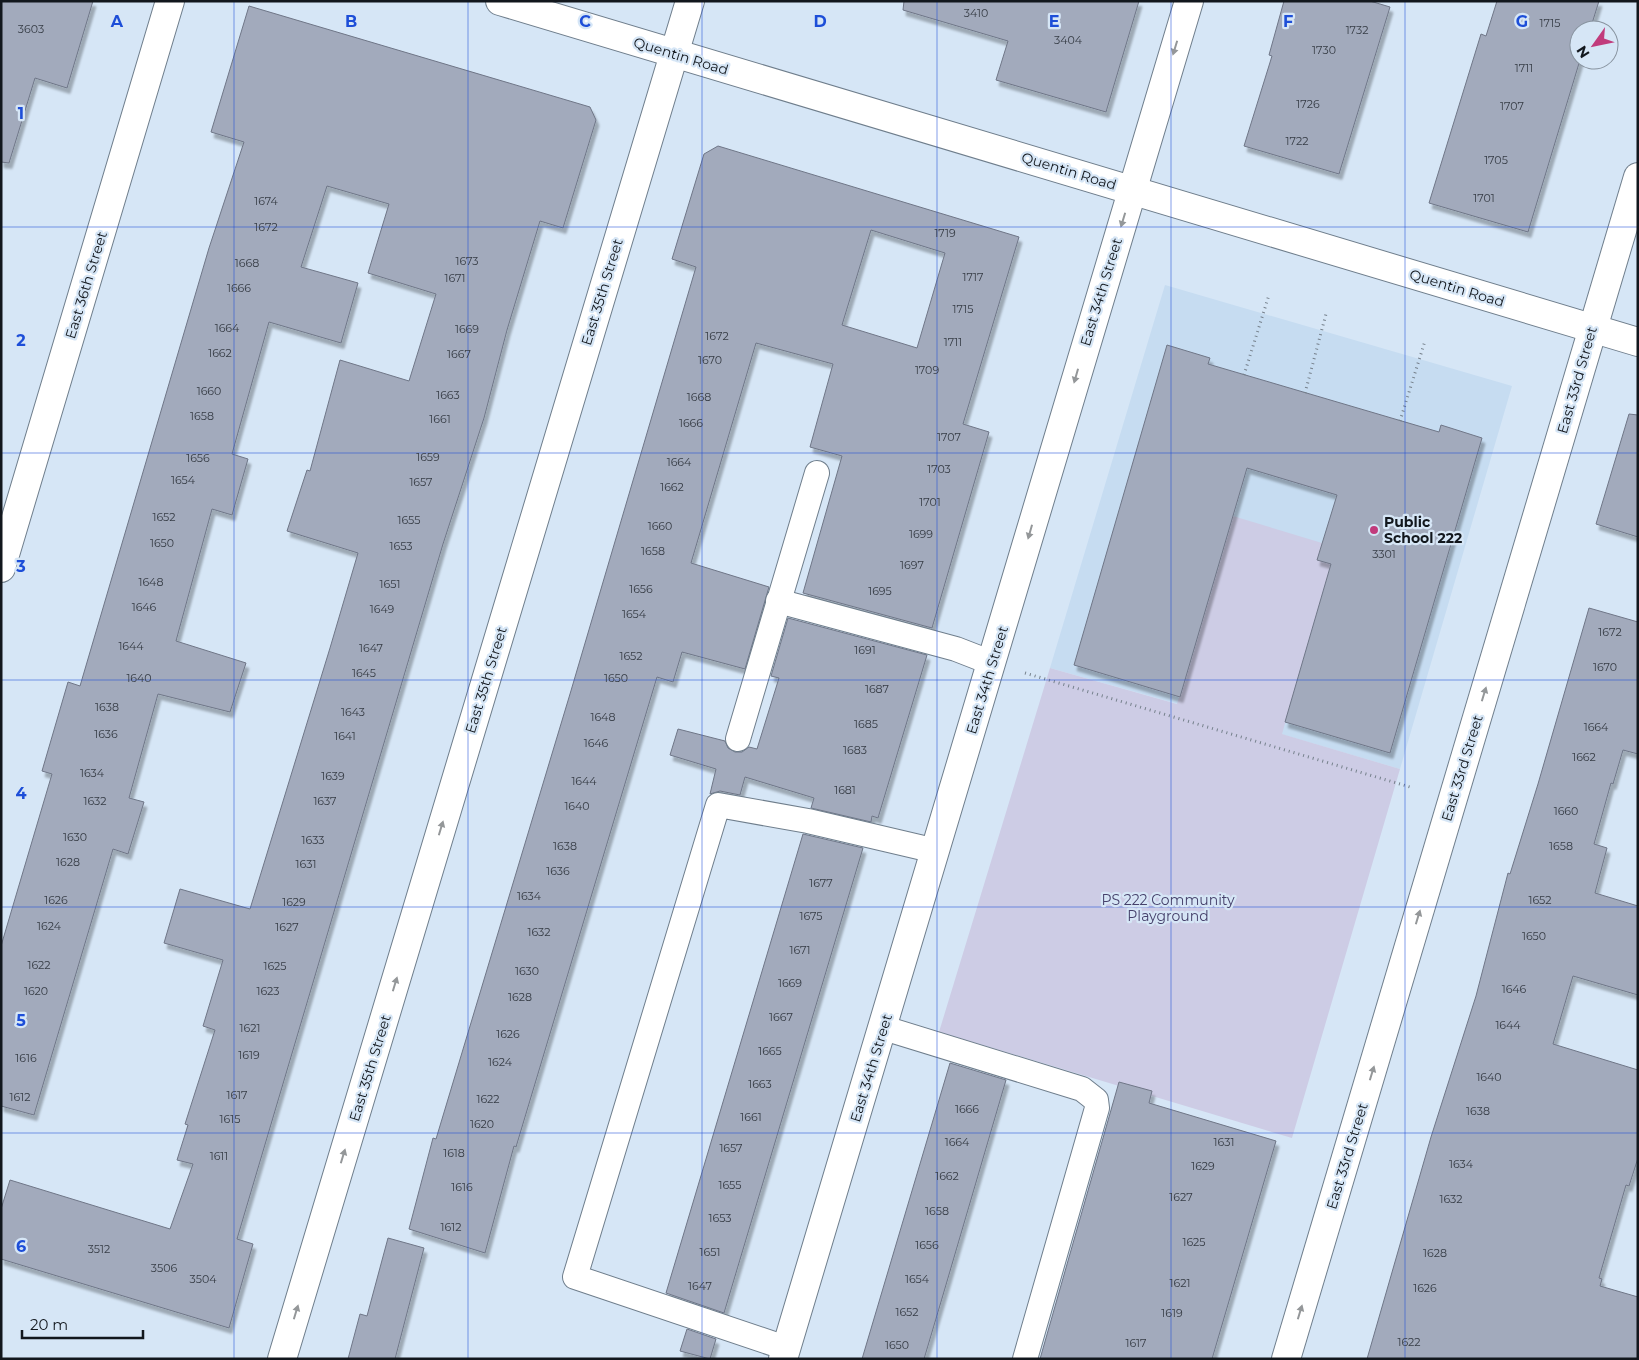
<svg xmlns="http://www.w3.org/2000/svg" width="1639" height="1360" viewBox="0 0 1639 1360" font-family="Montserrat,sans-serif">
<style>
.built{fill:#c6dcf1}
.green{fill:#cdcce5}
.building{fill:#a2aabc;stroke:#6f7687;fill-rule:evenodd;filter:url(#shadow)}
.lines{fill:none;stroke-linecap:round;stroke-linejoin:round}
.lane-casing{stroke:#6f7e8c;stroke-width:26}
.street-casing{stroke:#6f7e8c;stroke-width:30}
.path{stroke:#76818c;stroke-width:3;stroke-dasharray:1 4;stroke-linecap:butt}
.lane{stroke:#fff;stroke-width:24}
.street{stroke:#fff;stroke-width:28}
.oneway{fill:#949799}
.grid{fill:none;stroke:#1d4ed8;stroke-width:1;stroke-opacity:0.55}
.poi-dot{fill:#c13b7c;stroke:#d6e6f6;stroke-width:2}
.labels{text-anchor:middle;dominant-baseline:central;stroke-width:4.5;stroke-linejoin:round;paint-order:stroke}
.number-label{font-size:11px;fill:#363c45}
.street-label{font-size:14px;fill:#12171d;stroke:#d6e6f6}
.poi-label{font-size:14px;font-weight:bold;fill:#12171d;stroke:#d6e6f6;text-anchor:start}
.park-label{font-size:14px;fill:#46416b;stroke:#d6e6f6}
.grid-label{font-size:16px;text-anchor:middle;font-weight:bold;fill:#1d4ed8;stroke:#d6e6f6;stroke-width:4.5;stroke-linejoin:round;paint-order:stroke}
</style>
<defs>
<filter id="shadow"><feDropShadow dx="3" dy="5.5" stdDeviation="1" flood-color="#0004"/></filter>
</defs>
<rect width="100%" height="100%" fill="#d6e6f6"/>
<path class="built" d="M1165 285 1512 386 1400 769 1281 734 1331 564 1233 517 1178 704 1050 668Z"/>
<path class="green" d="M1233 516 1322 543 1331 564 1282 734 1400 769 1292 1138 939 1032 1050 668 1177 704Z"/>
<g class="building">
<path d="M1 1H93L67 88 35 78 9 163 1 162Z"/>
<path d="M904 1H1139L1106 112 996 80 1008 41 903 10Z"/>
<path d="M1284 1H1370L1390 7 1339 174 1244 146 1272 56 1269 55Z"/>
<path d="M1497 1H1599L1590 30H1579L1580 60 1528 232 1429 203 1481 34 1486 36Z"/>
<path d="M249 6 590 107 596 120 563 228 540 221 507 330 484 418 443 544 237 1239 253 1244 229 1328 1 1259V1209L10 1180 170 1229 193 1164 177 1160 188 1125 185 1124 215 1030 203 1026 223 960 164 943 180 889 250 909 330 648 358 553 287 531 307 470 310 471 340 360 409 381 436 294 368 273 389 204 327 186 301 267 358 283 341 343 269 322 232 454 248 459 232 515 212 509 176 641 246 663 230 712 158 694 129 798 144 802 128 854 113 849 34 1115 1 1106V946L52 774 42 771 68 682 80 686 209 248 244 142 211 132Z"/>
<path d="M718 146 1019 237 963 424 989 432 932 628 803 593 842 456 810 447 833 364 756 343 691 563 769 587 745 669 682 652 673 682 657 677 516 1147 514 1146 485 1253 409 1229 433 1138 436 1139 570 694 696 267 672 259 704 154ZM871 230 945 253 917 348 842 325Z"/>
<path d="M1167 345 1210 358 1208 364 1439 432 1441 425 1482 438 1390 753 1285 722 1331 564 1317 560 1337 495 1247 468 1180 697 1074 665Z"/>
<path d="M1629 414 1638 415V537L1596 524Z"/>
<path d="M1589 608 1638 622V754L1623 750 1613 784 1611 783 1594 844 1607 848 1595 893 1638 906V995L1573 976 1553 1044 1638 1070V1158L1629 1186 1626 1185 1599 1278 1602 1279 1600 1286 1638 1297V1359H1367L1431 1137 1476 996 1508 873 1510 874 1538 784Z"/>
<path d="M788 618 927 655 878 818 872 816 871 822 811 808 814 798 745 777 740 795 720 791 710 794 716 769 670 755 678 729 725 741 728 748 735 752H742L749 747 757 749 779 678 771 676Z"/>
<path d="M803 834 863 848 724 1313 666 1293Z"/>
<path d="M950 1063 1006 1080 943 1295 924 1359H862Z"/>
<path d="M1119 1082 1152 1091 1149 1103 1276 1141 1212 1359H1040Z"/>
<path d="M388 1238 424 1248 395 1359H348L360 1314 367 1316Z"/>
<path d="M687 1329 716 1339 710 1359 680 1351Z"/>
</g>
<g class="lines">
<defs>
<g id="lane">
<path d="M778 601 956 649 992 663"/>
<path d="M738 739 817 473"/>
<path d="M884 1028 1082 1089 1096 1100 1097 1108 1025 1359"/>
<path d="M786 1348 575 1277 718 805 808 821 936 851"/>
</g>
<g id="street">
<path d="M500 1 1638 342"/>
<path d="M1 568 170 1"/>
<path d="M282 1359 690 1"/>
<path d="M783 1359 1189 1"/>
<path d="M1286 1359 1638 177"/>
</g>
</defs>
<use href="#lane" class="lane-casing"/>
<use href="#street" class="street-casing"/>
<g class="path">
<path d="M1244 375 1269 295"/>
<path d="M1305 393 1326 314"/>
<path d="M1400 421 1425 341"/>
<path d="M1025 673 1410 787"/>
</g>
<use href="#lane" class="lane"/>
<use href="#street" class="street"/>
</g>
<defs><path id="oneway-solid" d="M-6-.8H1V-3.2L6.5 0L1 3.2V.8H-6Z" transform="scale(1.25)"/></defs>
<g class="oneway">
<use href="#oneway-solid" transform="translate(1175 48) rotate(107)"/>
<use href="#oneway-solid" transform="translate(1123 220) rotate(107)"/>
<use href="#oneway-solid" transform="translate(1076 376) rotate(106)"/>
<use href="#oneway-solid" transform="translate(1030 532) rotate(106)"/>
<use href="#oneway-solid" transform="translate(1484 694) rotate(-73)"/>
<use href="#oneway-solid" transform="translate(441 828) rotate(-73)"/>
<use href="#oneway-solid" transform="translate(1418 917) rotate(-73)"/>
<use href="#oneway-solid" transform="translate(395 984) rotate(-73)"/>
<use href="#oneway-solid" transform="translate(1372 1073) rotate(-73)"/>
<use href="#oneway-solid" transform="translate(343 1156) rotate(-73)"/>
<use href="#oneway-solid" transform="translate(296 1312) rotate(-73)"/>
<use href="#oneway-solid" transform="translate(1300 1312) rotate(-73)"/>
</g>
<path class="grid" d="M234 1V1359M468 1V1359M702 1V1359M937 1V1359M1171 1V1359M1405 1V1359M1 227H1638M1 453H1638M1 680H1638M1 907H1638M1 1133H1638"/>
<circle class="poi-dot" cx="1374" cy="530" r="5"/>
<g class="labels">
<g class="number-label">
<text x="976" y="13">3410</text>
<text x="1550" y="23">1715</text>
<text x="31" y="29">3603</text>
<text x="1357" y="30">1732</text>
<text x="1068" y="40">3404</text>
<text x="1324" y="50">1730</text>
<text x="1524" y="68">1711</text>
<text x="1308" y="104">1726</text>
<text x="1512" y="106">1707</text>
<text x="1297" y="141">1722</text>
<text x="1496" y="160">1705</text>
<text x="1484" y="198">1701</text>
<text x="266" y="201">1674</text>
<text x="266" y="227">1672</text>
<text x="945" y="233">1719</text>
<text x="467" y="261">1673</text>
<text x="247" y="263">1668</text>
<text x="973" y="277">1717</text>
<text x="455" y="278">1671</text>
<text x="239" y="288">1666</text>
<text x="963" y="309">1715</text>
<text x="227" y="328">1664</text>
<text x="467" y="329">1669</text>
<text x="717" y="336">1672</text>
<text x="953" y="342">1711</text>
<text x="220" y="353">1662</text>
<text x="459" y="354">1667</text>
<text x="710" y="360">1670</text>
<text x="927" y="370">1709</text>
<text x="209" y="391">1660</text>
<text x="448" y="395">1663</text>
<text x="699" y="397">1668</text>
<text x="202" y="416">1658</text>
<text x="440" y="419">1661</text>
<text x="691" y="423">1666</text>
<text x="949" y="437">1707</text>
<text x="428" y="457">1659</text>
<text x="198" y="458">1656</text>
<text x="679" y="462">1664</text>
<text x="939" y="469">1703</text>
<text x="183" y="480">1654</text>
<text x="421" y="482">1657</text>
<text x="672" y="487">1662</text>
<text x="930" y="502">1701</text>
<text x="164" y="517">1652</text>
<text x="409" y="520">1655</text>
<text x="660" y="526">1660</text>
<text x="921" y="534">1699</text>
<text x="162" y="543">1650</text>
<text x="401" y="546">1653</text>
<text x="653" y="551">1658</text>
<text x="1384" y="554">3301</text>
<text x="912" y="565">1697</text>
<text x="151" y="582">1648</text>
<text x="390" y="584">1651</text>
<text x="641" y="589">1656</text>
<text x="880" y="591">1695</text>
<text x="144" y="607">1646</text>
<text x="382" y="609">1649</text>
<text x="634" y="614">1654</text>
<text x="1610" y="632">1672</text>
<text x="131" y="646">1644</text>
<text x="371" y="648">1647</text>
<text x="865" y="650">1691</text>
<text x="631" y="656">1652</text>
<text x="1605" y="667">1670</text>
<text x="364" y="673">1645</text>
<text x="139" y="678">1640</text>
<text x="616" y="678">1650</text>
<text x="877" y="689">1687</text>
<text x="107" y="707">1638</text>
<text x="353" y="712">1643</text>
<text x="603" y="717">1648</text>
<text x="866" y="724">1685</text>
<text x="1596" y="727">1664</text>
<text x="106" y="734">1636</text>
<text x="345" y="736">1641</text>
<text x="596" y="743">1646</text>
<text x="855" y="750">1683</text>
<text x="1584" y="757">1662</text>
<text x="92" y="773">1634</text>
<text x="333" y="776">1639</text>
<text x="584" y="781">1644</text>
<text x="845" y="790">1681</text>
<text x="95" y="801">1632</text>
<text x="325" y="801">1637</text>
<text x="577" y="806">1640</text>
<text x="1566" y="811">1660</text>
<text x="75" y="837">1630</text>
<text x="313" y="840">1633</text>
<text x="565" y="846">1638</text>
<text x="1561" y="846">1658</text>
<text x="68" y="862">1628</text>
<text x="306" y="864">1631</text>
<text x="558" y="871">1636</text>
<text x="821" y="883">1677</text>
<text x="529" y="896">1634</text>
<text x="56" y="900">1626</text>
<text x="1540" y="900">1652</text>
<text x="294" y="902">1629</text>
<text x="811" y="916">1675</text>
<text x="49" y="926">1624</text>
<text x="287" y="927">1627</text>
<text x="539" y="932">1632</text>
<text x="1534" y="936">1650</text>
<text x="800" y="950">1671</text>
<text x="39" y="965">1622</text>
<text x="275" y="966">1625</text>
<text x="527" y="971">1630</text>
<text x="790" y="983">1669</text>
<text x="1514" y="989">1646</text>
<text x="36" y="991">1620</text>
<text x="268" y="991">1623</text>
<text x="520" y="997">1628</text>
<text x="781" y="1017">1667</text>
<text x="1508" y="1025">1644</text>
<text x="250" y="1028">1621</text>
<text x="508" y="1034">1626</text>
<text x="770" y="1051">1665</text>
<text x="249" y="1055">1619</text>
<text x="26" y="1058">1616</text>
<text x="500" y="1062">1624</text>
<text x="1489" y="1077">1640</text>
<text x="760" y="1084">1663</text>
<text x="237" y="1095">1617</text>
<text x="20" y="1097">1612</text>
<text x="488" y="1099">1622</text>
<text x="967" y="1109">1666</text>
<text x="1478" y="1111">1638</text>
<text x="751" y="1117">1661</text>
<text x="230" y="1119">1615</text>
<text x="482" y="1124">1620</text>
<text x="957" y="1142">1664</text>
<text x="1224" y="1142">1631</text>
<text x="731" y="1148">1657</text>
<text x="454" y="1153">1618</text>
<text x="219" y="1156">1611</text>
<text x="1461" y="1164">1634</text>
<text x="1203" y="1166">1629</text>
<text x="947" y="1176">1662</text>
<text x="730" y="1185">1655</text>
<text x="462" y="1187">1616</text>
<text x="1181" y="1197">1627</text>
<text x="1451" y="1199">1632</text>
<text x="937" y="1211">1658</text>
<text x="720" y="1218">1653</text>
<text x="451" y="1227">1612</text>
<text x="1194" y="1242">1625</text>
<text x="927" y="1245">1656</text>
<text x="99" y="1249">3512</text>
<text x="710" y="1252">1651</text>
<text x="1435" y="1253">1628</text>
<text x="164" y="1268">3506</text>
<text x="203" y="1279">3504</text>
<text x="917" y="1279">1654</text>
<text x="1180" y="1283">1621</text>
<text x="700" y="1286">1647</text>
<text x="1425" y="1288">1626</text>
<text x="907" y="1312">1652</text>
<text x="1172" y="1313">1619</text>
<text x="1409" y="1342">1622</text>
<text x="1136" y="1343">1617</text>
<text x="897" y="1345">1650</text>
</g>
<g class="street-label">
<text transform="translate(681 56) rotate(17)">Quentin Road</text>
<text transform="translate(1069 171) rotate(17)">Quentin Road</text>
<text transform="translate(86 285) rotate(-73)">East 36th Street</text>
<text transform="translate(1457 288) rotate(17)">Quentin Road</text>
<text transform="translate(602 292) rotate(-73)">East 35th Street</text>
<text transform="translate(1101 292) rotate(-73)">East 34th Street</text>
<text transform="translate(1577 380) rotate(-74)">East 33rd Street</text>
<text transform="translate(486 680) rotate(-73)">East 35th Street</text>
<text transform="translate(987 680) rotate(-73)">East 34th Street</text>
<text transform="translate(1462 768) rotate(-73)">East 33rd Street</text>
<text transform="translate(370 1068) rotate(-73)">East 35th Street</text>
<text transform="translate(871 1068) rotate(-73)">East 34th Street</text>
<text transform="translate(1347 1156) rotate(-73)">East 33rd Street</text>
</g>
<g class="poi-label">
<text x="1384" y="522">Public<tspan x="1384" dy="16">School 222</tspan></text>
</g>
<g class="park-label">
<text x="1168" y="900">PS 222 Community<tspan x="1168" dy="16">Playground</tspan></text>
</g>
</g>
<g class="grid-label">
<text x="117" y="27">A</text>
<text x="351" y="27">B</text>
<text x="585" y="27">C</text>
<text x="820" y="27">D</text>
<text x="1054" y="27">E</text>
<text x="1288" y="27">F</text>
<text x="1522" y="27">G</text>
<text x="21" y="119">1</text>
<text x="21" y="346">2</text>
<text x="21" y="572">3</text>
<text x="21" y="799">4</text>
<text x="21" y="1026">5</text>
<text x="21" y="1252">6</text>
</g>
<rect width="1639" height="1360" fill="none" stroke="#12171d" stroke-width="5"/>
<g transform="translate(1594 45) rotate(237)"><circle r="24" fill="#d6e6f6" stroke="#88939f"/>
<path d="M0-4L9 19L0 12L-9 19Z" fill="#c13b7c"/>
<text y="-8" font-size="14" font-weight="bold" text-anchor="middle" fill="#12171d">N</text>
</g>
<path d="M22 1330v8h121v-8" fill="none" stroke="#12171d" stroke-width="2.5"/>
<text x="30" y="1330" font-size="15" fill="#12171d" stroke="#d6e6f6" stroke-width="4" paint-order="stroke">20 m</text>
</svg>
